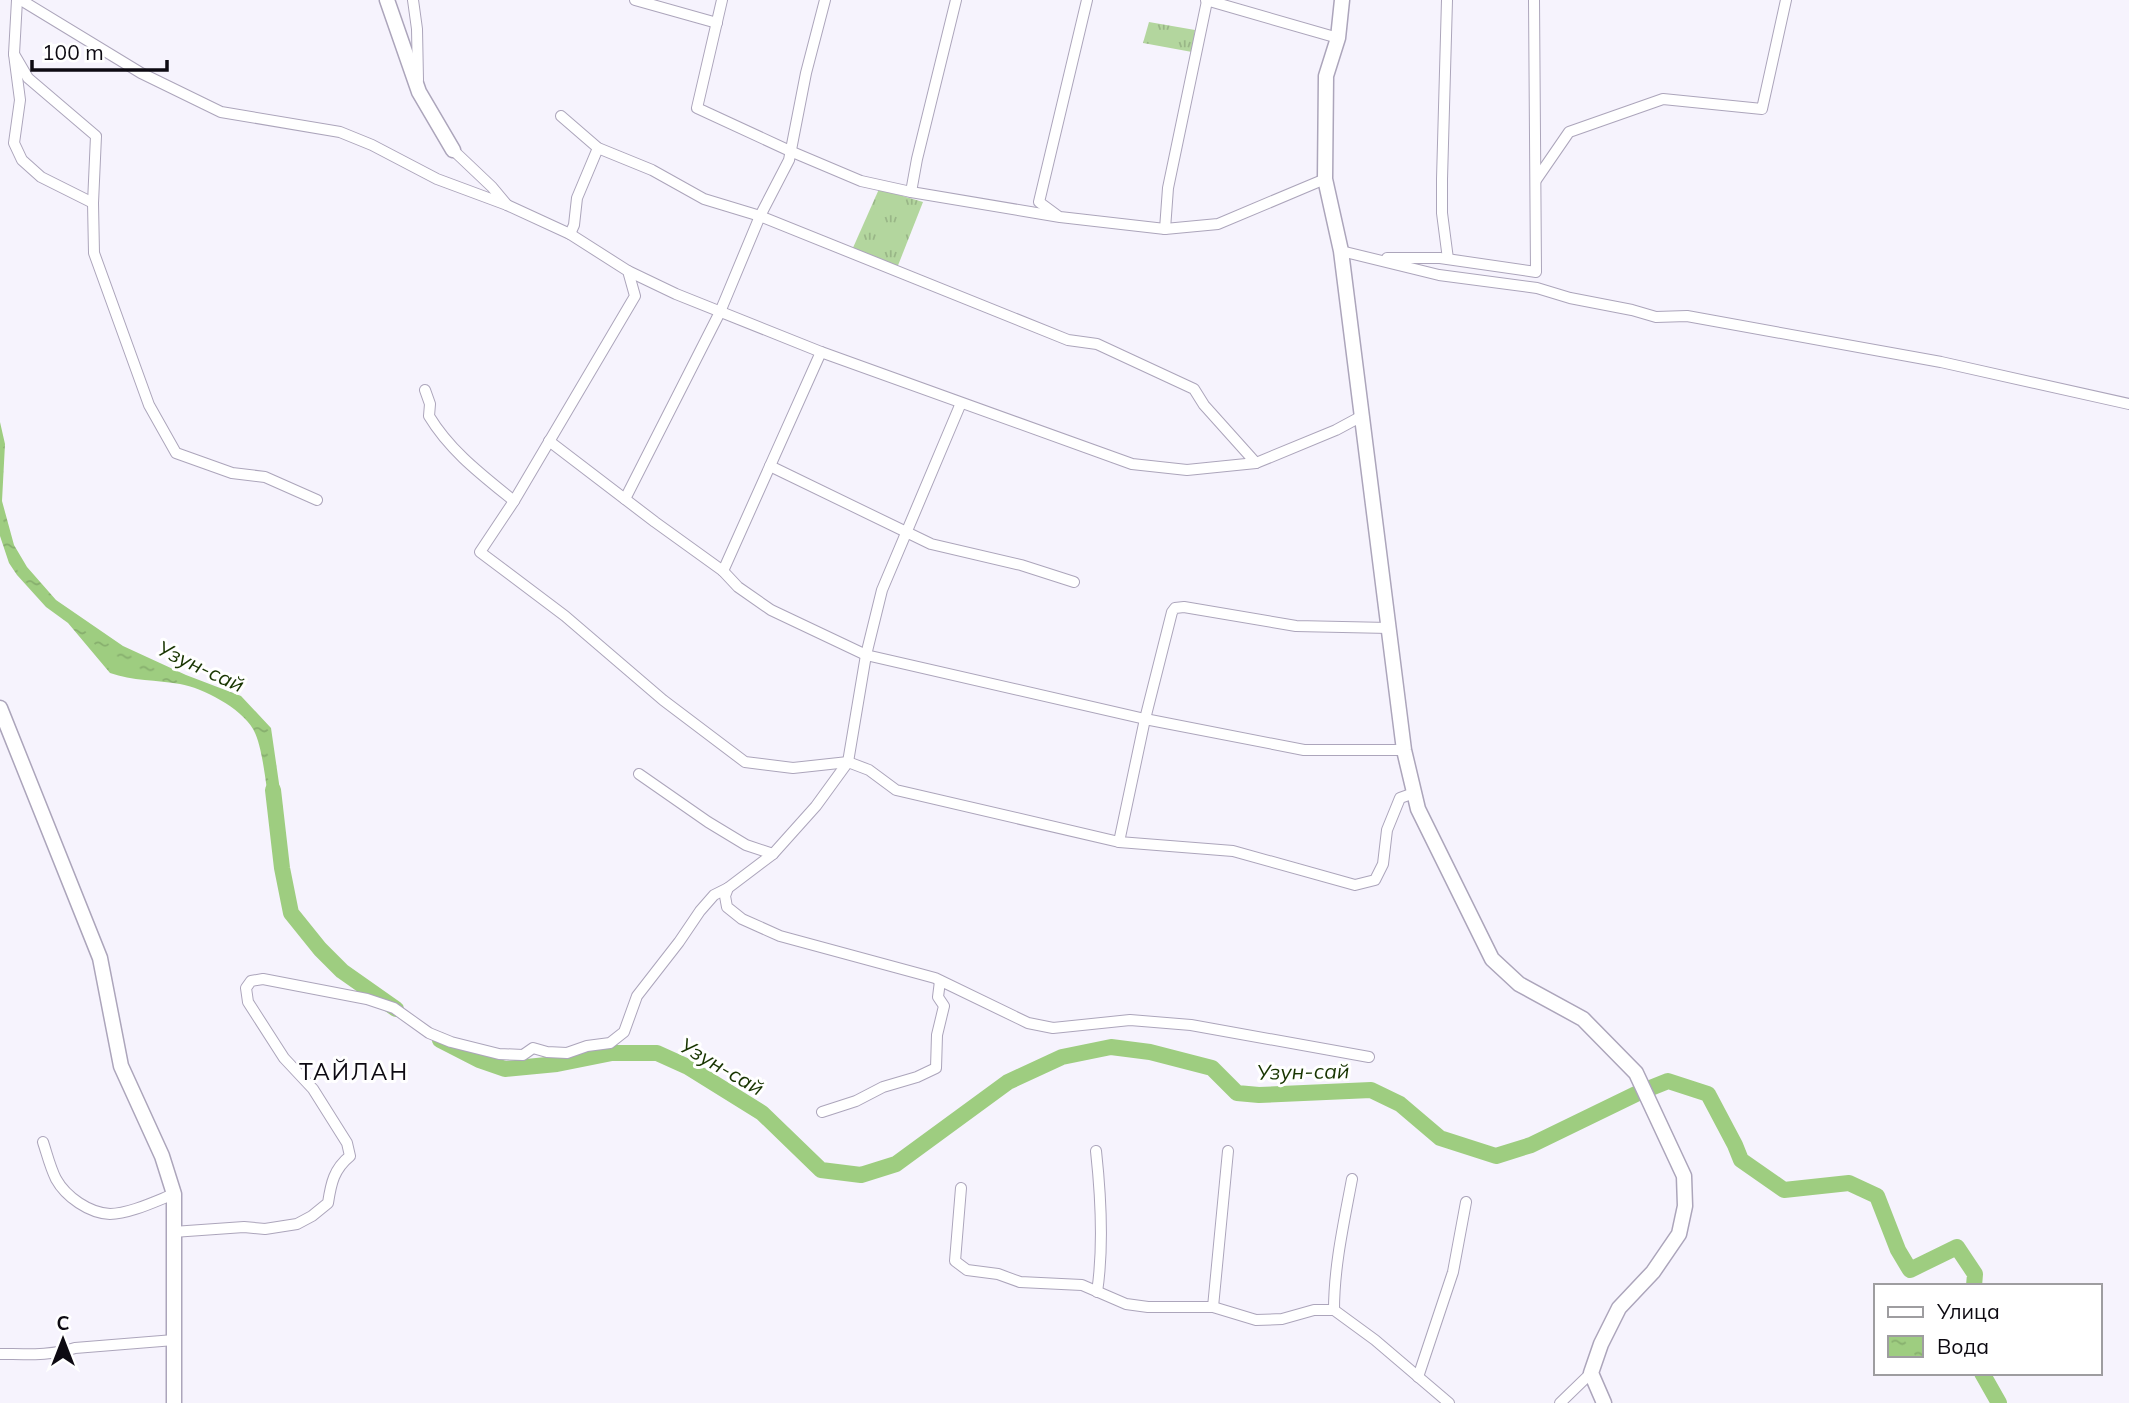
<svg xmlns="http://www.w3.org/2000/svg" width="2129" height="1403" viewBox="0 0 2129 1403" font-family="Mulish,sans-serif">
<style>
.grass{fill:url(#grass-tufts)}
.water{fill:url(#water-ripples)}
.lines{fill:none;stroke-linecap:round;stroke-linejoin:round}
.river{stroke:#9ecd80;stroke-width:16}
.street-casing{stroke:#aca5bb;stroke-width:12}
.secondary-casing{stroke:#aca5bb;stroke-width:17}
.street{stroke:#fff;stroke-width:10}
.secondary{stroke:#fff;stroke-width:14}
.labels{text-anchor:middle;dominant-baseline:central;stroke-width:6;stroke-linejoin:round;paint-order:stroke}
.water-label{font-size:21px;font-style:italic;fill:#183500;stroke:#fff}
.quarter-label{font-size:23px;letter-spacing:2px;fill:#0d0a12;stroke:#fff}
</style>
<defs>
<pattern id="grass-tufts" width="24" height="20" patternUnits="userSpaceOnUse" patternTransform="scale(1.75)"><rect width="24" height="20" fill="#b3d69e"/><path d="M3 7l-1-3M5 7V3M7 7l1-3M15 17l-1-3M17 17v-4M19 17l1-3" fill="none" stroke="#99b687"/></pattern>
<pattern id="water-ripples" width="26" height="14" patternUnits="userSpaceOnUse" patternTransform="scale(1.75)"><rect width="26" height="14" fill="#9ecd80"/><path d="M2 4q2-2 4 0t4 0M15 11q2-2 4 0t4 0" fill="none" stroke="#87af6e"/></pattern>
</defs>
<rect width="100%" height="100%" fill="#f6f3fd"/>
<g class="grass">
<path d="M1149 22 1195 30 1192 52 1143 43Z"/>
<path d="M879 189 923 202 897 268 852 250Z"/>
</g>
<path class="water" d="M0 422 5 444 2 501 14 545 27 567 56 600 123 646 186 675 241 696 271 728 283 811 270 809C266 788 263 746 253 729 241 708 203 688 180 684 157 680 132 681 110 673L68 623 46 607 17 575 9 563 0 536Z"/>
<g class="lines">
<g class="river">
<path d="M273 790 282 868 291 913 320 949 342 971 396 1009"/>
<path d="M440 1040 479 1060 505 1069 557 1064 612 1053H657L688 1067 762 1113 821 1170 861 1175 896 1164 1008 1082 1062 1057 1111 1047 1150 1052 1212 1068 1237 1093 1259 1095 1371 1090 1400 1104 1440 1138 1496 1156 1531 1145 1636 1094"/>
<path d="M1648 1089 1668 1081 1708 1094 1735 1145 1741 1160 1784 1190 1849 1183 1877 1196 1898 1250 1910 1270 1957 1247 1975 1274 1974 1286"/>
<path d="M1982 1373 1999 1403"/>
</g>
<defs>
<g id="street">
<path d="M17 0 14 54 20 100 14 143 22 160 41 177 93 203"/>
<path d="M21 0 141 73 221 112 340 132 372 145 437 179 507 205 570 234 628 271 635 296 514 501 480 552 565 616 663 700 745 762 793 768 848 762 869 770 896 790 1119 842 1233 851 1355 885 1375 880 1383 864 1387 830 1400 798 1414 793"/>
<path d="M413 0 417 29 418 80"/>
<path d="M635 0 717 23"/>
<path d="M722 0 697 108 790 151 861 181 911 192 1060 217 1165 229 1218 224 1325 179"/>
<path d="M1206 0 1338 38"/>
<path d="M1447 0 1442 179V213L1448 259"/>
<path d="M14 54 28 78 96 136 93 203 94 253 149 405 176 453 232 473 265 477 317 500"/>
<path d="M561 116 598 148 652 170 704 199 760 216 1068 340 1097 344 1194 389 1204 405 1256 463"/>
<path d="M453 150 492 187 507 205"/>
<path d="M1536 180 1569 132 1663 99 1762 109 1786 0"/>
<path d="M911 192 917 159 956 0"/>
<path d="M1058 216 1039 202 1087 0"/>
<path d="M1165 229 1168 188 1207 1"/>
<path d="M570 234 574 225 577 198 598 148"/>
<path d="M1341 251 1439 275 1537 288 1570 298 1632 310 1656 317 1687 316 1941 362 2129 404"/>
<path d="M1387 258H1440L1536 272 1534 0"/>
<path d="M628 271 676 294 821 352 1132 464 1187 470 1256 463 1336 430 1362 416"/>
<path d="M425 390 430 404 429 416C450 451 482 475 514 501"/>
<path d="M961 403 882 590 866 655 848 762 816 806 773 854 728 888 725 896 727 907 742 919 780 936 935 978 1028 1023 1053 1028 1130 1020 1191 1025 1369 1057"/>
<path d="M549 441 655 522 723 571 738 587 771 610 866 655 1145 719 1304 750H1404"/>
<path d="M770 466 931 544 1021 565 1074 582"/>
<path d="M625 499 720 312 760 216 789 160 806 73 825 0"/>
<path d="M723 571 821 352"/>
<path d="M639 774 708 822 746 845 773 854"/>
<path d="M1119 842 1145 719 1172 612 1175 608 1184 607 1296 626 1389 628"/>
<path d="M822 1112 856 1101 883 1087 917 1077 936 1068 937 1035 944 1006 938 997 940 981"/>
<path d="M43 1142C47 1154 50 1167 56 1179 66 1197 89 1213 110 1214 129 1214 156 1201 174 1194"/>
<path d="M1096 1151C1101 1197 1104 1246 1097 1292"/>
<path d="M961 1188 955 1261 967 1270 998 1274 1020 1282 1082 1285 1126 1304 1148 1307H1213L1256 1320 1282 1319 1314 1310H1334L1375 1340 1449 1403"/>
<path d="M173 1232 244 1227 265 1229 297 1224 312 1216 328 1203C331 1183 334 1169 350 1156L347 1143 313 1089 284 1058 248 1002 246 988 251 981 263 979 367 999 394 1008 429 1033 451 1042 499 1054 523 1055 533 1048 547 1052 567 1053 587 1046 610 1043 624 1032 637 996 679 942 700 911 714 895 728 888"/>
<path d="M1213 1307 1228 1151"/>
<path d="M1334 1310C1334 1266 1344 1222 1352 1179"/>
<path d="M0 1354C25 1354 51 1356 75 1348L174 1340"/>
<path d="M1418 1377 1453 1272 1466 1202"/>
<path d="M1560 1403 1591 1373"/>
</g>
<g id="secondary">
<path d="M387 0 419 92 453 150"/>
<path d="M1342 0 1338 38 1326 76 1325 179 1341 251 1404 750 1418 809 1492 959 1519 984 1583 1019 1636 1073 1684 1176 1685 1206 1679 1234 1653 1272 1619 1308 1601 1344 1591 1373 1604 1403"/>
<path d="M0 708 100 958 121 1066 162 1156 174 1194V1403"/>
</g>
</defs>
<use href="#street" class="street-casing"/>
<use href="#secondary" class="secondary-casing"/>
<use href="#street" class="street"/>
<use href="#secondary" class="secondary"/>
</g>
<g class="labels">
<g class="water-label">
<text transform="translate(201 666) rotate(25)">Узун-сай</text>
<text transform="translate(722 1066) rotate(30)">Узун-сай</text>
<text transform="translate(1303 1071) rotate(-1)">Узун-сай</text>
</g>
<g class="quarter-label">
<text x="354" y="1071">ТАЙЛАН</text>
</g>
</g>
<rect x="1874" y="1284" width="228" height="91" fill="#ffffff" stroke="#9e9da0" stroke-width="2"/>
<rect x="1888" y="1307" width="35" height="10" fill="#ffffff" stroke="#9e9da0" stroke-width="2"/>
<text x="1937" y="1319" font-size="21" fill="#0d0a12">Улица</text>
<rect x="1888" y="1336" width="35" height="21" fill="url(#water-ripples)" stroke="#9e9da0" stroke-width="2"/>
<text x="1937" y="1354" font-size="21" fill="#0d0a12">Вода</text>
<g transform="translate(63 1340)" stroke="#ffffff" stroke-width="5" paint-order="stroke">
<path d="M0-5L12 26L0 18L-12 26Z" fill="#0d0a12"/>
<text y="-10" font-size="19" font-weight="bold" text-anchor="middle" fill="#0d0a12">С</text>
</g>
<path d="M32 60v10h135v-10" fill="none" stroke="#0d0a12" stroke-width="3.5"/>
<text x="42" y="60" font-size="21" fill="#0d0a12" stroke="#ffffff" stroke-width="5" paint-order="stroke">100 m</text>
</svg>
